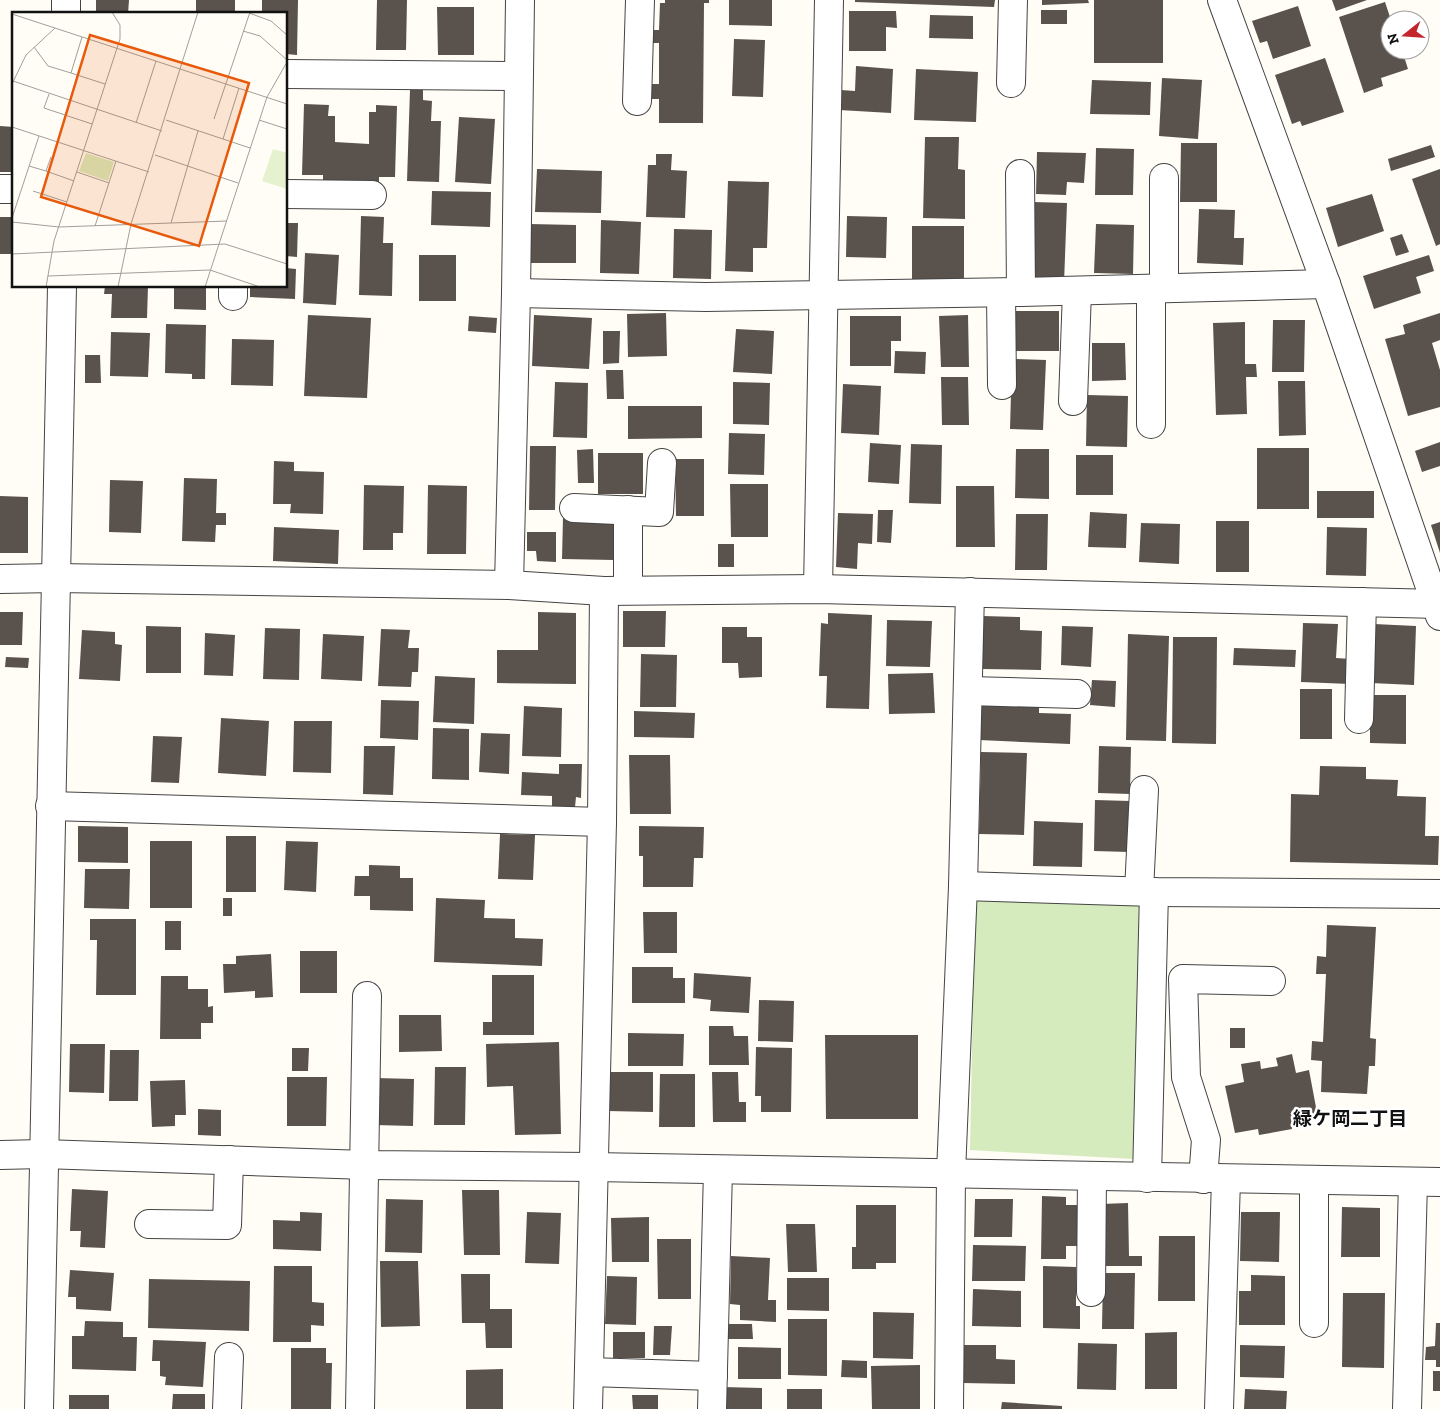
<svg xmlns="http://www.w3.org/2000/svg" width="1440" height="1409" viewBox="0 0 1440 1409" font-family="'Zilla Slab','Noto Sans JP',serif">
<style>
.green{fill:#d5ebbd}
.building{fill:#5a524d}
.lines{fill:none;stroke-linecap:round;stroke-linejoin:round}
.minor-casing{stroke:#444;stroke-width:30}
.minor{stroke:#fff;stroke-width:28}
.labels{text-anchor:middle;dominant-baseline:central;stroke-width:5;stroke-linejoin:round;paint-order:stroke}
.neighbourhood-label{font-size:19px;font-weight:bold;fill:#111;stroke:#fff}
.inset-road{fill:none;stroke:#a09f9a;stroke-width:1}
.view{fill:#e8590c;fill-opacity:0.15;stroke:#e8590c;stroke-width:2.5}
.inset-edge{fill:none;stroke:#111;stroke-width:2.5}
</style>
<rect width="100%" height="100%" fill="#fffdf5"/>
<path class="green" d="M975 896 1140 902 1134 1159 970 1150Z"/>
<g class="building">
<path d="M96 0H129L128 14H96Z"/>
<rect x="196" y="0" width="39" height="14"/>
<path d="M262 0H298L297 55 286 54V14H262Z"/>
<path d="M377 0H407L406 50H376Z"/>
<path d="M665 0H709V3H704L703 123H659V99H650V84H659V43H650L649 30H659L660 3H665Z"/>
<path d="M729 0H772V26L729 25Z"/>
<path d="M855 0H995L994 7 855 2Z"/>
<path d="M1042 0H1088L1089 3 1042 5Z"/>
<rect x="1094" y="0" width="69" height="63"/>
<path d="M1332 0H1367L1336 11Z"/>
<path d="M1385 2 1391 20 1390 50H1402L1408 69 1381 78 1383 86 1364 93 1339 17Z"/>
<path d="M1298 6 1311 46 1273 59 1267 41 1260 43 1252 21Z"/>
<path d="M437 7H474V55H438Z"/>
<rect x="1041" y="10" width="26" height="14"/>
<path d="M849 11H896L897 28 886 27V51H849Z"/>
<path d="M930 15 973 16V39L929 38Z"/>
<path d="M734 39 765 40 763 97 732 96Z"/>
<path d="M1325 58 1344 112 1302 126 1300 121 1292 124 1275 75Z"/>
<path d="M856 66 893 69 891 113 839 110 841 90 855 91Z"/>
<path d="M916 69 978 72 976 122 914 120Z"/>
<path d="M1162 78 1202 80 1198 139 1159 136Z"/>
<path d="M1092 80 1151 82 1150 115 1090 114Z"/>
<path d="M410 90H423V100L432 101 431 121H441L439 182 407 181Z"/>
<path d="M304 104 329 105 328 116H335V142L369 144V112H376V105L397 106 395 177H379V183L323 182V175H302Z"/>
<path d="M459 117 495 119 491 184 455 182Z"/>
<path d="M0 126 14 127V172H0Z"/>
<path d="M925 137H959L958 169 965 170V219L923 218Z"/>
<path d="M1181 143H1217V202H1180Z"/>
<path d="M1431 145 1435 157 1391 171 1388 159Z"/>
<path d="M1096 148 1134 149 1133 195H1095Z"/>
<path d="M1037 152 1086 153 1084 183 1067 182 1066 195 1036 194Z"/>
<path d="M656 154H672L671 170 687 171 685 218 646 217 648 165H656Z"/>
<path d="M537 169 602 171 601 213 535 212Z"/>
<path d="M1440 169V244L1436 246 1412 179Z"/>
<path d="M728 181 769 182 767 248H753V272L725 271Z"/>
<path d="M432 191 491 192 490 227 431 225Z"/>
<path d="M1372 194 1384 231 1338 247 1326 208Z"/>
<path d="M1033 202 1067 203 1064 283 1031 281Z"/>
<path d="M1199 209 1235 210 1234 238H1244L1243 265 1197 263Z"/>
<path d="M361 216 384 217 383 243H393L392 296 359 295Z"/>
<path d="M847 216 887 217 886 258 846 257Z"/>
<rect x="0" y="217" width="14" height="37"/>
<path d="M601 220 641 222 639 274 600 273Z"/>
<path d="M286 223H298L297 257 286 256Z"/>
<path d="M530 224 576 225V263H530Z"/>
<path d="M1096 224 1134 225 1133 274 1094 273Z"/>
<path d="M912 226H964V281L912 280Z"/>
<path d="M674 229 712 230 711 279 673 278Z"/>
<path d="M1402 234 1409 252 1396 256 1390 238Z"/>
<path d="M305 253 339 255 336 305 303 303Z"/>
<rect x="419" y="255" width="37" height="46"/>
<path d="M1429 255 1434 271 1416 277 1421 293 1374 309 1363 276Z"/>
<path d="M286 268 296 269 295 299 250 297V286H286Z"/>
<path d="M105 286H148L147 318H111L112 294H104Z"/>
<path d="M174 286H206V310L174 309Z"/>
<path d="M1011 311H1059V351H1012Z"/>
<path d="M666 313 667 356 628 357 627 314Z"/>
<path d="M1440 313V340L1432 343 1440 370V407L1408 416 1385 339 1405 334 1403 325Z"/>
<path d="M308 315 371 318 367 398 304 396Z"/>
<path d="M534 315 592 318 589 369 532 366Z"/>
<path d="M968 315 969 367H941L939 316Z"/>
<path d="M469 316 497 318 496 333 468 331Z"/>
<path d="M850 316H901V341H891V366H850Z"/>
<path d="M1273 320H1305L1304 372H1272Z"/>
<path d="M1245 322V364H1256L1257 377H1246L1247 414 1216 415 1213 323Z"/>
<path d="M166 324 206 325 205 379H192V374L165 373Z"/>
<path d="M736 329 774 331 772 374 733 372Z"/>
<path d="M603 331H620L619 363 603 364Z"/>
<path d="M111 332 150 333 148 377 110 376Z"/>
<path d="M232 339 274 340 273 386 231 385Z"/>
<path d="M1092 343H1125L1126 380 1092 381Z"/>
<path d="M895 351 926 352 925 374 894 373Z"/>
<path d="M85 355H100L101 383H85Z"/>
<path d="M1012 359 1046 360 1043 430 1010 429Z"/>
<path d="M606 370H623L624 399H607Z"/>
<path d="M941 377H968L969 425H942Z"/>
<path d="M1278 381H1305L1306 435 1279 436Z"/>
<path d="M555 382 588 383 587 438 553 437Z"/>
<path d="M733 382 770 383 769 425 733 424Z"/>
<path d="M843 384 881 386 879 435 841 433Z"/>
<path d="M1087 395 1128 396 1127 447 1086 446Z"/>
<path d="M628 406H702V438L628 439Z"/>
<path d="M729 433 765 434 764 475 728 474Z"/>
<path d="M1440 442V466L1422 472 1415 451Z"/>
<path d="M870 443 901 445 899 484 868 482Z"/>
<path d="M911 444 942 445 941 504 909 503Z"/>
<path d="M530 446H556L555 510H529Z"/>
<rect x="1257" y="448" width="52" height="61"/>
<path d="M593 449 594 483H578L577 450Z"/>
<path d="M1016 449H1049V499L1015 498Z"/>
<rect x="598" y="453" width="45" height="41"/>
<rect x="1076" y="455" width="37" height="40"/>
<path d="M675 459H704V516H676Z"/>
<path d="M274 461 294 462V471L324 472 323 514 290 513 291 504H273Z"/>
<path d="M184 478 217 479 216 513H226V525H216L215 542 182 541Z"/>
<path d="M110 480 143 481 141 533 109 532Z"/>
<path d="M730 484H768V537H731Z"/>
<path d="M364 485 404 486 403 533H393V550H363Z"/>
<path d="M428 485 467 486 466 554H427Z"/>
<path d="M956 486H994L995 547H956Z"/>
<rect x="1317" y="491" width="57" height="27"/>
<path d="M0 496 28 497V553H0Z"/>
<path d="M878 510H893L891 543 877 542Z"/>
<path d="M1090 512 1127 514 1126 548 1088 547Z"/>
<path d="M838 513 873 514 872 544 858 543 857 569 836 567Z"/>
<path d="M1016 514H1048L1047 570H1015Z"/>
<path d="M563 517 615 519 614 560 562 559Z"/>
<rect x="1216" y="521" width="33" height="51"/>
<path d="M1440 522V553L1431 525Z"/>
<path d="M1141 523 1180 524 1179 564 1139 562Z"/>
<path d="M274 527 339 530 338 564 273 561Z"/>
<path d="M1327 527 1367 528 1366 576 1326 575Z"/>
<path d="M527 532H556V562L537 561 536 551H527Z"/>
<rect x="718" y="544" width="16" height="23"/>
<path d="M623 611H666L665 647H623Z"/>
<path d="M0 612H23L22 645H0Z"/>
<path d="M538 612 576 613V684L497 683V650H538Z"/>
<path d="M828 613 872 615 869 709 826 708 827 676H819L821 623 828 624Z"/>
<path d="M983 616 1020 617V630L1042 631 1041 670 982 669Z"/>
<path d="M887 620 932 621 930 667 886 666Z"/>
<path d="M1303 623 1338 624 1336 658 1351 659 1350 684 1301 682Z"/>
<path d="M1374 624 1416 626 1414 685 1371 683Z"/>
<path d="M146 626 181 627V673H146Z"/>
<path d="M1062 626 1093 627 1091 667 1061 665Z"/>
<path d="M722 627H747V637H762V677L739 678 738 663H722Z"/>
<path d="M265 628 300 629 299 680 263 679Z"/>
<path d="M381 629 410 630 408 648H419L418 672H412L411 687 378 686Z"/>
<path d="M82 630 115 632V644L122 645 120 681 79 679Z"/>
<path d="M205 633 235 635 233 676 204 675Z"/>
<path d="M323 634 364 636 362 681 321 679Z"/>
<path d="M1128 634 1169 636 1166 741 1126 740Z"/>
<path d="M1173 637H1217L1216 744 1172 743Z"/>
<path d="M1234 648 1296 650 1295 667 1233 665Z"/>
<path d="M641 654 677 655 676 707H640Z"/>
<path d="M6 657 29 658 28 668 5 667Z"/>
<path d="M933 673 935 713 889 714 888 674Z"/>
<path d="M435 676 475 678 474 724 433 722Z"/>
<path d="M1092 680 1116 681 1115 707 1090 705Z"/>
<rect x="1300" y="689" width="32" height="50"/>
<path d="M1370 695H1406V744L1370 743Z"/>
<path d="M982 698 1039 700V713L1071 714 1070 744 979 740Z"/>
<path d="M381 700 419 701 418 740 380 738Z"/>
<path d="M524 706 562 708 561 757 522 756Z"/>
<path d="M634 711 695 713 694 738 634 737Z"/>
<path d="M221 718 269 721 266 776 218 773Z"/>
<path d="M294 721H332L331 773 293 772Z"/>
<path d="M433 728 469 729V780L432 779Z"/>
<path d="M481 733 510 734 509 774 479 772Z"/>
<path d="M153 736 182 737 179 783 151 782Z"/>
<path d="M364 746H395L393 795 363 794Z"/>
<path d="M1099 746 1131 747 1130 794 1098 793Z"/>
<path d="M981 752 1027 753 1024 835 979 834Z"/>
<path d="M629 755H670L671 814H630Z"/>
<path d="M559 764H582L581 798 576 797 575 807 552 806V796L521 795 522 772 559 774Z"/>
<path d="M1320 766 1366 767V779L1398 780 1397 796 1426 797 1425 836H1439L1438 865 1290 862 1291 794 1319 795Z"/>
<path d="M1095 800 1130 801 1129 852 1094 851Z"/>
<path d="M1034 821 1083 823 1082 867 1033 866Z"/>
<path d="M78 826 128 827V863L78 862Z"/>
<path d="M639 826 704 827 703 858H694L693 887H643V856H639Z"/>
<path d="M500 834 535 835 533 880 498 879Z"/>
<rect x="226" y="836" width="30" height="56"/>
<rect x="150" y="841" width="42" height="67"/>
<path d="M286 841 318 842 316 892 284 890Z"/>
<path d="M369 865 400 866V878H413V911L370 910V896H354L355 876H369Z"/>
<path d="M85 869H130L129 909 84 908Z"/>
<rect x="223" y="898" width="9" height="18"/>
<path d="M436 898 485 900 484 918 515 919V938L543 939 542 966 434 962Z"/>
<path d="M643 912H677V953H644Z"/>
<path d="M90 919H136V995H96L97 940H90Z"/>
<rect x="165" y="921" width="16" height="29"/>
<path d="M1327 925 1376 927 1370 1038 1376 1039 1375 1066H1369L1367 1094 1321 1092 1322 1061 1311 1060 1312 1041 1323 1042 1326 974H1316L1317 956 1326 957Z"/>
<rect x="300" y="951" width="37" height="42"/>
<path d="M271 954 273 997 255 998V991L224 993 223 964H236V956Z"/>
<path d="M632 967H673V978H685V1003H632Z"/>
<path d="M694 973 751 977 749 1013 710 1011 711 1000 693 998Z"/>
<path d="M492 975H534V1035H483V1022H492Z"/>
<path d="M161 976H188V989H208V1007L213 1006V1023H201V1039H160Z"/>
<path d="M759 1000 794 1001 793 1042 758 1041Z"/>
<path d="M399 1015H441L442 1051 399 1052Z"/>
<path d="M709 1026H733L734 1036H748L749 1065H709Z"/>
<rect x="1230" y="1028" width="15" height="20"/>
<path d="M628 1033 684 1034 683 1066H628Z"/>
<path d="M825 1035H918V1119H826Z"/>
<path d="M559 1042 561 1134 515 1135 513 1086 487 1087 486 1044Z"/>
<path d="M70 1044H105L104 1093 69 1092Z"/>
<path d="M756 1047 792 1048 791 1112H761V1096H755Z"/>
<path d="M292 1048H309L308 1071H292Z"/>
<path d="M110 1050H139L138 1101H109Z"/>
<path d="M1292 1054 1296 1073 1309 1070 1318 1118 1291 1123 1292 1129 1259 1135 1258 1129 1235 1133 1225 1086 1244 1082 1241 1064 1260 1061 1261 1069 1278 1066 1276 1058Z"/>
<path d="M435 1067H466L465 1125H434Z"/>
<path d="M608 1072H653V1112L608 1111Z"/>
<path d="M712 1072H738L739 1102H746V1122H713Z"/>
<path d="M660 1074H695V1127H659Z"/>
<path d="M287 1077H327L326 1126H287Z"/>
<path d="M376 1078 414 1079 413 1126 375 1125Z"/>
<path d="M185 1080 186 1115H175V1126L152 1127 150 1081Z"/>
<path d="M198 1109 221 1110V1136L198 1135Z"/>
<path d="M72 1189 108 1191 105 1248 80 1247 81 1231H70Z"/>
<path d="M462 1190H499L500 1255H464Z"/>
<path d="M1042 1196 1066 1197V1205H1078V1246H1066V1259H1041Z"/>
<path d="M386 1199 423 1200 422 1253 385 1252Z"/>
<path d="M975 1199H1013L1012 1237H974Z"/>
<path d="M1128 1203 1129 1256H1142V1266H1102L1101 1204Z"/>
<path d="M856 1205H896V1263H876V1269H852V1247H856Z"/>
<path d="M1342 1207 1380 1208V1257H1341Z"/>
<path d="M300 1212 322 1213 321 1251 273 1249V1220L300 1221Z"/>
<path d="M527 1212 561 1213 559 1264 525 1263Z"/>
<path d="M1241 1212H1280L1279 1262 1240 1261Z"/>
<path d="M649 1217V1262H612L611 1218Z"/>
<path d="M786 1224H815L817 1272H788Z"/>
<path d="M1159 1236H1195V1301H1158Z"/>
<path d="M657 1239H691V1299H658Z"/>
<path d="M973 1245 1026 1246 1025 1281H972Z"/>
<path d="M731 1256 770 1258 768 1300H776V1322L740 1320V1305L730 1304Z"/>
<path d="M380 1261H418L420 1326 381 1327Z"/>
<path d="M274 1266H312V1302L324 1303V1326L311 1325V1342H273Z"/>
<path d="M1043 1266 1076 1267V1306H1080V1329L1043 1328Z"/>
<path d="M70 1270 114 1273 111 1311 76 1309V1297H68Z"/>
<path d="M1103 1273H1135L1134 1329H1102Z"/>
<path d="M461 1274H490V1309H512V1348H486L485 1323H462Z"/>
<path d="M1251 1275 1285 1276V1325H1239V1291H1251Z"/>
<path d="M607 1276 637 1277 636 1325 605 1324Z"/>
<path d="M787 1278H829V1311L787 1310Z"/>
<path d="M149 1279 250 1281 249 1331 148 1328Z"/>
<path d="M973 1289 1021 1291V1327L972 1326Z"/>
<path d="M1343 1293H1385L1384 1368 1342 1367Z"/>
<path d="M873 1312 914 1313 913 1359 873 1358Z"/>
<path d="M788 1319H827V1376L788 1375Z"/>
<path d="M85 1321 123 1322V1337H137L136 1371 72 1369V1336H84Z"/>
<path d="M1436 1323H1440V1367H1436V1360H1425L1426 1347 1435 1346Z"/>
<path d="M726 1324H752L753 1339H726Z"/>
<path d="M654 1326H672L670 1355H653Z"/>
<rect x="613" y="1332" width="32" height="26"/>
<path d="M1177 1332V1389H1145V1333Z"/>
<path d="M153 1340 206 1342 203 1387 165 1385 166 1377 160 1376V1361H152Z"/>
<path d="M1078 1343 1117 1344 1116 1390 1077 1389Z"/>
<path d="M964 1345H996V1359L1015 1360V1384L963 1383Z"/>
<path d="M1240 1345 1285 1346 1284 1378 1240 1377Z"/>
<path d="M738 1347 781 1348V1379H738Z"/>
<path d="M291 1348H326V1363H332L331 1409H291Z"/>
<path d="M842 1360 867 1361V1378L841 1377Z"/>
<path d="M920 1365V1409H872L871 1366Z"/>
<path d="M503 1369V1409H466V1370Z"/>
<rect x="1433" y="1371" width="7" height="20"/>
<path d="M722 1387 762 1388V1409H722Z"/>
<rect x="787" y="1389" width="35" height="20"/>
<path d="M1245 1389 1287 1391 1286 1409H1244Z"/>
<path d="M173 1394H205V1409H172Z"/>
<rect x="69" y="1395" width="40" height="14"/>
<path d="M632 1395H658V1409H633Z"/>
<path d="M1002 1402 1062 1406V1409H1001Z"/>
</g>
<g class="lines">
<defs>
<g id="minor">
<path d="M1222 0 1326 284 1440 616"/>
<path d="M66 14V0"/>
<path d="M286 74 518 76"/>
<path d="M1011 83 1013 0"/>
<path d="M637 101 640 0"/>
<path d="M1020 174 1021 292"/>
<path d="M1164 178V288"/>
<path d="M0 189H14"/>
<path d="M286 194 372 195"/>
<path d="M516 293 706 297 1021 292 1326 284"/>
<path d="M1001 293 1002 385"/>
<path d="M233 296V286"/>
<path d="M1073 401 1077 291"/>
<path d="M1151 424V289"/>
<path d="M574 508 659 512 662 463"/>
<path d="M0 579 56 578 509 585 604 591 818 589 1440 604"/>
<path d="M509 585 516 293 520 0"/>
<path d="M818 589 829 0"/>
<path d="M628 590V510"/>
<path d="M968 691 1077 694"/>
<path d="M1359 719 1362 602"/>
<path d="M50 806 602 822"/>
<path d="M963 886 1154 892 1440 894"/>
<path d="M1139 891 1144 790"/>
<path d="M0 1155 43 1154 366 1165 592 1167 1440 1182"/>
<path d="M1147 1178 1154 892"/>
<path d="M1203 1179 1206 1140 1186 1077 1183 979 1271 981"/>
<path d="M1314 1181V1323"/>
<path d="M149 1224 227 1225 229 1160"/>
<path d="M1091 1292 1092 1177"/>
<path d="M589 1372 713 1376"/>
<path d="M39 1409 62 286"/>
<path d="M227 1409 229 1357"/>
<path d="M360 1409 367 996"/>
<path d="M588 1409 602 822 604 591"/>
<path d="M712 1409 718 1170"/>
<path d="M949 1409 951 1173 963 886 970 592"/>
<path d="M1219 1409 1226 1179"/>
<path d="M1407 1409 1413 1182"/>
</g>
</defs>
<use href="#minor" class="minor-casing"/>
<use href="#minor" class="minor"/>
</g>
<g class="labels">
<g class="neighbourhood-label">
<text x="1350" y="1118">緑ケ岡二丁目</text>
</g>
</g>
<g transform="translate(12 12)">
<rect width="275" height="275" fill="#fffdf5"/>
<path d="M74 141 102 150 96 169 67 159Z" fill="#d5ebbd"/>
<path d="M261 137 275 141V177L250 169Z" fill="#e6f2cf"/>
<path class="inset-road" d="M237 1 259 9 275 23M0 2 275 92M231 19 248 24 275 48M22 35 36 54 59 61 70 25M59 61 93 72M1 69 150 119M0 72 14 43 43 16M37 82 32 96 80 112M202 107 238 0M154 108 238 136M247 108 275 117M124 111 144 49M0 115 137 160M211 127 227 76M143 143 226 171M17 154 34 159 39 145M34 159 62 169M65 160 97 171M21 179 55 190M0 206 27 124M0 210 47 215 215 209M159 211 186 119M83 214 104 149M0 242 213 232 275 252M36 264 198 258 248 275M34 275 42 229 108 27V13L100 0M106 275 119 212 186 0M193 275 255 85 275 50"/>
<path class="view" d="M78 23 237 71 187 234 29 185Z"/>
<rect width="275" height="275" class="inset-edge"/>
</g>
<g transform="translate(1405 35) rotate(253)"><circle r="24" fill="#ffffff" stroke="#a0a0a0"/>
<path d="M0-4L9 19L0 12L-9 19Z" fill="#c4262e"/>
<text y="-8" font-size="14" font-weight="bold" text-anchor="middle" fill="#111111">N</text>
</g>
</svg>
